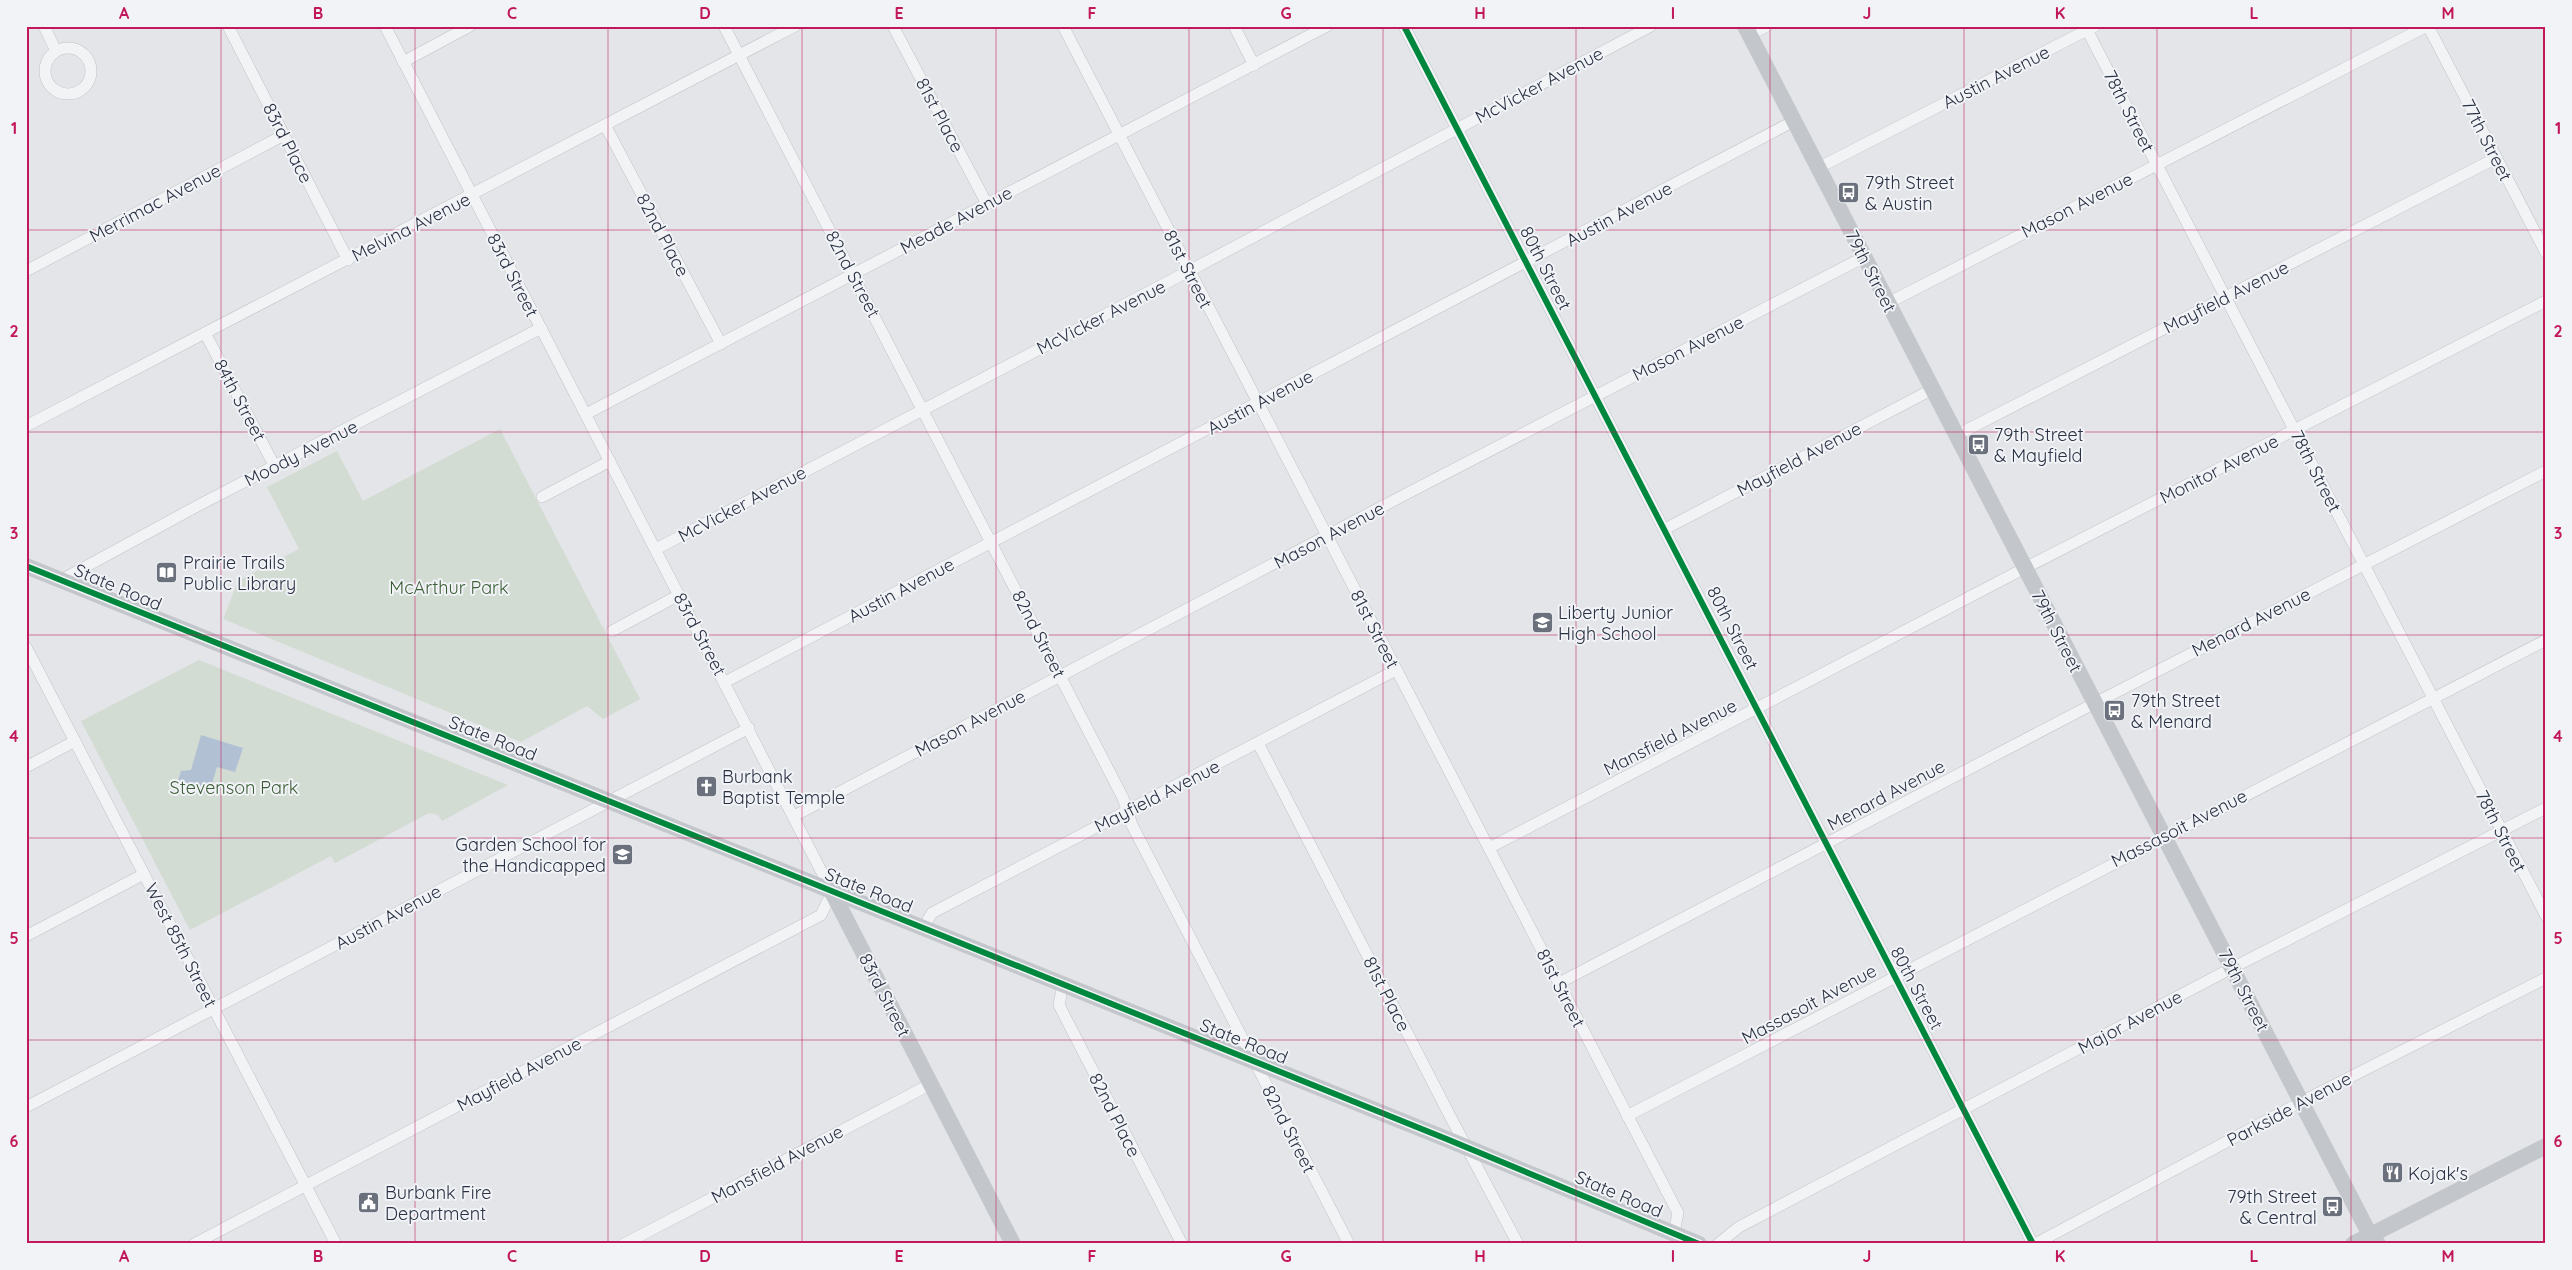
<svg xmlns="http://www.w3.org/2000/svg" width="2572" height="1270" viewBox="0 0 2572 1270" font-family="Quicksand,sans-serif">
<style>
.green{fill:#d3dcd3}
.water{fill:#b1c0d3}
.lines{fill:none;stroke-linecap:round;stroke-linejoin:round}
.street-casing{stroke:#c1c3c6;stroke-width:12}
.street{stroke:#f2f3f5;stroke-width:11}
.secondary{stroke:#c3c6ca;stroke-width:16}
.cycleway-casing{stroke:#f1f3f7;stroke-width:9}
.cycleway{stroke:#00873e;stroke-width:6}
.grid{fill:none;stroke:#c2185b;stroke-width:1;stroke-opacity:0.55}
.labels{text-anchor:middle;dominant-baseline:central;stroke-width:4;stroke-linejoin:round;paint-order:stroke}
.street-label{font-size:18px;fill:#293142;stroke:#f1f3f7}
.poi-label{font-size:18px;fill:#293142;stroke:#f1f3f7;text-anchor:start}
.park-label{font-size:18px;fill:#3c5e36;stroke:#f1f3f7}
.neatline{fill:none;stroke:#c2185b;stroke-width:2}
.grid-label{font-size:16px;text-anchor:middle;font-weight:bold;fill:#c2185b}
</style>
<rect width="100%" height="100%" fill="#e3e5e8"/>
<g class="green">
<path d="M500 429 640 699 603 719 587 706 521 742 223 619 238 581 299 549 267 487 337 451 363 501Z"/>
<path d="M199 660 508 785 442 821 438 815 429 813 335 863 331 856 190 930 81 721Z"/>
</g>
<path class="water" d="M201 735 243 748 235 772 217 767 209 794 177 784 181 771 191 770Z"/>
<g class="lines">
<defs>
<g id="street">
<path d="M44 26 56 51"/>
<path d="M228 26 348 260"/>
<path d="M724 26 1123 798 1132 825 1349 1244"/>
<path d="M893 26 987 204"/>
<path d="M1063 26 1678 1213 1674 1233"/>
<path d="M1234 26 1254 65"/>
<path d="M1404 26 2033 1244"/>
<path d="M2085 26 2546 916"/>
<path d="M2428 26 2546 253"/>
<path d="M1749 35 1767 26"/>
<circle cx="68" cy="71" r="23"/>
<path d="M403 62 470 26"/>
<path d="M605 125 721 344"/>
<path d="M1818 168 2095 26"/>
<path d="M26 271 284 135"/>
<path d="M1888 303 2427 26"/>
<path d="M205 333 275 467"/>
<path d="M586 414 1327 26"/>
<path d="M26 426 795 26"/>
<path d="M1957 435 2496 158"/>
<path d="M542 497 610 461"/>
<path d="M1665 529 1933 389"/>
<path d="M656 549 1189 271 1651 26"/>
<path d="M63 579 201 504 541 328"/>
<path d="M612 631 679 595"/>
<path d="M26 647 336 1244"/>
<path d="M725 682 1794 121"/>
<path d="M1258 743 1451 1118 1518 1244"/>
<path d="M26 767 75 741"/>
<path d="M794 816 1408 493 1864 257"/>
<path d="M1489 848 2025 568 2546 301"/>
<path d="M923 928 932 913 1396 670"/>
<path d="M26 936 144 874"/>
<path d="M1559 983 2095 703 2546 471"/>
<path d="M1063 984 1059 1005 1182 1244"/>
<path d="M26 1107 749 728"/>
<path d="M1627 1116 2546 640"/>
<path d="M194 1244 821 915 832 892 385 26"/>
<path d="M624 1244 931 1084"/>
<path d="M1718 1244 1739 1227 2232 968 2546 808"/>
<path d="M2035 1244 2301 1102 2546 978"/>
</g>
</defs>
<use href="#street" class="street-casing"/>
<use href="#street" class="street"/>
<g class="secondary">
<path d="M1745 26 2370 1235 2378 1244"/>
<path d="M26 566 1449 1140 1699 1244"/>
<path d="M832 892 1013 1244"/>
<path d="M2353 1244 2546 1146"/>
</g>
<defs>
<g id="cycleway">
<path d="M1404 26 2033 1244"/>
<path d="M26 566 1449 1140 1699 1244"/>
</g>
</defs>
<use href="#cycleway" class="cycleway-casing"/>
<use href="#cycleway" class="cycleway"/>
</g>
<path class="grid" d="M221 26V1244M415 26V1244M608 26V1244M802 26V1244M996 26V1244M1189 26V1244M1383 26V1244M1576 26V1244M1770 26V1244M1964 26V1244M2157 26V1244M2351 26V1244M26 230H2546M26 432H2546M26 635H2546M26 838H2546M26 1040H2546"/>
<defs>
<symbol id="bus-square" viewBox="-11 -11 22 22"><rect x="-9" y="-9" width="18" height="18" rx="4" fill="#6a707c" stroke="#f1f3f7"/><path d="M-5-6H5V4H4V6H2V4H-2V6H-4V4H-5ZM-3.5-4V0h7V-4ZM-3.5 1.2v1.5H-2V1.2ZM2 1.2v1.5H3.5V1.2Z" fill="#fff"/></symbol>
<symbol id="library-square" viewBox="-11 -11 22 22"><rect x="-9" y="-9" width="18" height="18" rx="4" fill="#6a707c" stroke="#f1f3f7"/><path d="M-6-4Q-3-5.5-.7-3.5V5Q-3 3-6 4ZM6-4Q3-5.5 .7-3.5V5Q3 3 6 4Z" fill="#fff"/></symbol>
<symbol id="school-square" viewBox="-11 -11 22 22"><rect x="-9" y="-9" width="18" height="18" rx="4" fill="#6a707c" stroke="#f1f3f7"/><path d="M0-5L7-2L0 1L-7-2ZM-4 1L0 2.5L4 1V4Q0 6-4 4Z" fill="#fff"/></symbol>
<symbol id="church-square" viewBox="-11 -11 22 22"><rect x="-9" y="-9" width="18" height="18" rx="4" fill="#6a707c" stroke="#f1f3f7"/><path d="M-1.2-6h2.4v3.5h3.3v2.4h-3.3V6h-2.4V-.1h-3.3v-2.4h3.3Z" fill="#fff"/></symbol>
<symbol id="restaurant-square" viewBox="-11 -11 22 22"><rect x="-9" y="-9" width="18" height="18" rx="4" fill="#6a707c" stroke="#f1f3f7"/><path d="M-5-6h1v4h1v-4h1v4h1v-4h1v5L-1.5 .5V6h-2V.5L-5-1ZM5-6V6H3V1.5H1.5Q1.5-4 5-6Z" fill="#fff"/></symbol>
<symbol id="civic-square" viewBox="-11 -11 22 22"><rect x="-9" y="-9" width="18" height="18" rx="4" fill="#6a707c" stroke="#f1f3f7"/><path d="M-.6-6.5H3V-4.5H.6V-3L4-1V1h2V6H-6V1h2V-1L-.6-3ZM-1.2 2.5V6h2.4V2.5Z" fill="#fff"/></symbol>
</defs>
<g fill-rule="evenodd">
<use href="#bus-square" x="1836" y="180" width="25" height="25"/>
<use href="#bus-square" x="1966" y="432" width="25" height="25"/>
<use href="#library-square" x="154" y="560" width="25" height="25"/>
<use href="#school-square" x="1530" y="610" width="25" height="25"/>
<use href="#bus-square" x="2102" y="698" width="25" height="25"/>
<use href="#church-square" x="694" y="774" width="25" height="25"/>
<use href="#school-square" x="610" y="842" width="25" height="25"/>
<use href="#restaurant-square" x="2380" y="1160" width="25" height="25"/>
<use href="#civic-square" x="356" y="1190" width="25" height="25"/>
<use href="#bus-square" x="2320" y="1194" width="25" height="25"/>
</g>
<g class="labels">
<g class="street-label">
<text transform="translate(1996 77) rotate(-27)">Austin Avenue</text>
<text transform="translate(1539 85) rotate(-28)">McVicker Avenue</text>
<text transform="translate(2129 111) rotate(63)">78th Street</text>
<text transform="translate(940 115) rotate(62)">81st Place</text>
<text transform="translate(2487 140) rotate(63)">77th Street</text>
<text transform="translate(288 143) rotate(63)">83rd Place</text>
<text transform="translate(155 203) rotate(-28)">Merrimac Avenue</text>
<text transform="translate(2077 205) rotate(-27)">Mason Avenue</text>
<text transform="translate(1619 214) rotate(-28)">Austin Avenue</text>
<text transform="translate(956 220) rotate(-28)">Meade Avenue</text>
<text transform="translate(411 227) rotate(-27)">Melvina Avenue</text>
<text transform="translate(663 235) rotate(62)">82nd Place</text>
<text transform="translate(1546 268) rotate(63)">80th Street</text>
<text transform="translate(1188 269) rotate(63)">81st Street</text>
<text transform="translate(1871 271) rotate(63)">79th Street</text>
<text transform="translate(853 274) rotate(62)">82nd Street</text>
<text transform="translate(513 275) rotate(63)">83rd Street</text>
<text transform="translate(2226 297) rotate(-27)">Mayfield Avenue</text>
<text transform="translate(1101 317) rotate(-27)">McVicker Avenue</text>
<text transform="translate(1688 348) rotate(-27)">Mason Avenue</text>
<text transform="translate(240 400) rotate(62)">84th Street</text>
<text transform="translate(1260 402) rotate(-28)">Austin Avenue</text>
<text transform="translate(301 453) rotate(-27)">Moody Avenue</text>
<text transform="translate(1799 459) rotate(-28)">Mayfield Avenue</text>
<text transform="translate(2219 469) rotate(-27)">Monitor Avenue</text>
<text transform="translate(2316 471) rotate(63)">78th Street</text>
<text transform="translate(742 504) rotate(-28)">McVicker Avenue</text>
<text transform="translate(1329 535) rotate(-28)">Mason Avenue</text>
<text transform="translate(118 587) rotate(23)">State Road</text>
<text transform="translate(901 590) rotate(-28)">Austin Avenue</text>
<text transform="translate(2251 622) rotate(-27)">Menard Avenue</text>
<text transform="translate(1733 628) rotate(63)">80th Street</text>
<text transform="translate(1375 629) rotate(63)">81st Street</text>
<text transform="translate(2057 631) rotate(63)">79th Street</text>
<text transform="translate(700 634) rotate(62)">83rd Street</text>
<text transform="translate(1039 634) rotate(63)">82nd Street</text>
<text transform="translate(970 723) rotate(-28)">Mason Avenue</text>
<text transform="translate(1670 737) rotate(-27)">Mansfield Avenue</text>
<text transform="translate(493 738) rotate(22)">State Road</text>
<text transform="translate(1886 795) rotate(-28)">Menard Avenue</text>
<text transform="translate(1157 796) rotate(-27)">Mayfield Avenue</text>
<text transform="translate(2179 828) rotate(-27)">Massasoit Avenue</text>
<text transform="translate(2501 831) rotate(63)">78th Street</text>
<text transform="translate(869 890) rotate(22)">State Road</text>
<text transform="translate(388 917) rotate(-28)">Austin Avenue</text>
<text transform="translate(181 945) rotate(63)">West 85th Street</text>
<text transform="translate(1561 988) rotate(63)">81st Street</text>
<text transform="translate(1917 988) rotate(62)">80th Street</text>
<text transform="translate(2244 990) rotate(63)">79th Street</text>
<text transform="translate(1387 994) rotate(63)">81st Place</text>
<text transform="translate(885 995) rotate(63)">83rd Street</text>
<text transform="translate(1809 1004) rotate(-28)">Massasoit Avenue</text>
<text transform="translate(2130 1022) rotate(-28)">Major Avenue</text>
<text transform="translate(1244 1041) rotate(22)">State Road</text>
<text transform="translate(519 1074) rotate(-28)">Mayfield Avenue</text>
<text transform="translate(2289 1109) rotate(-28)">Parkside Avenue</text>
<text transform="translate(1115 1115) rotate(63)">82nd Place</text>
<text transform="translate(1289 1129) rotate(63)">82nd Street</text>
<text transform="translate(777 1164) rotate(-28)">Mansfield Avenue</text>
<text transform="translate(1619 1194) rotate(23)">State Road</text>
</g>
<g class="poi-label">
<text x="1865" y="182">79th Street<tspan x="1865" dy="21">&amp; Austin</tspan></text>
<text x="1994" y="434">79th Street<tspan x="1994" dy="21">&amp; Mayfield</tspan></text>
<text x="183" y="562">Prairie Trails<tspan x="183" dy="21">Public Library</tspan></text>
<text x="1558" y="612">Liberty Junior<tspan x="1558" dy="21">High School</tspan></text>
<text x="2131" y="700">79th Street<tspan x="2131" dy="21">&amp; Menard</tspan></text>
<text x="722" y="776">Burbank<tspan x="722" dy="21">Baptist Temple</tspan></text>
<text x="606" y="844" text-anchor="end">Garden School for<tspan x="606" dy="21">the Handicapped</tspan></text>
<text x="2408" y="1173">Kojak's</text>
<text x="385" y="1192">Burbank Fire<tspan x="385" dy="21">Department</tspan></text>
<text x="2317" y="1196" text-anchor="end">79th Street<tspan x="2317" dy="21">&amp; Central</tspan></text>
</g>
<g class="park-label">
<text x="449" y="587">McArthur Park</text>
<text x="234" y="787">Stevenson Park</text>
</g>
</g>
<rect width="2572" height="1270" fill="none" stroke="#f1f3f7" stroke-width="55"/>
<rect x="28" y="28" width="2516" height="1214" class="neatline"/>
<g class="grid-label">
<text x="124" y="19">A</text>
<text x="318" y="19">B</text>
<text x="512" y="19">C</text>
<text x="705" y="19">D</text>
<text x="899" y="19">E</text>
<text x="1092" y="19">F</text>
<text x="1286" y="19">G</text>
<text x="1480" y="19">H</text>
<text x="1673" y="19">I</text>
<text x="1867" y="19">J</text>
<text x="2060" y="19">K</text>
<text x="2254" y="19">L</text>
<text x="2448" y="19">M</text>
<text x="14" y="134">1</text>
<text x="2558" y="134">1</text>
<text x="14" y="337">2</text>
<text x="2558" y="337">2</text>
<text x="14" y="539">3</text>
<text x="2558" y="539">3</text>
<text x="14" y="742">4</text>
<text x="2558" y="742">4</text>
<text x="14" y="944">5</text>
<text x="2558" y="944">5</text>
<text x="14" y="1147">6</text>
<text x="2558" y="1147">6</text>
<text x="124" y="1262">A</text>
<text x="318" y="1262">B</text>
<text x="512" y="1262">C</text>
<text x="705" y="1262">D</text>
<text x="899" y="1262">E</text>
<text x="1092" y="1262">F</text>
<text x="1286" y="1262">G</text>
<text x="1480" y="1262">H</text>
<text x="1673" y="1262">I</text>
<text x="1867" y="1262">J</text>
<text x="2060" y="1262">K</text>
<text x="2254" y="1262">L</text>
<text x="2448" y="1262">M</text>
</g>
</svg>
